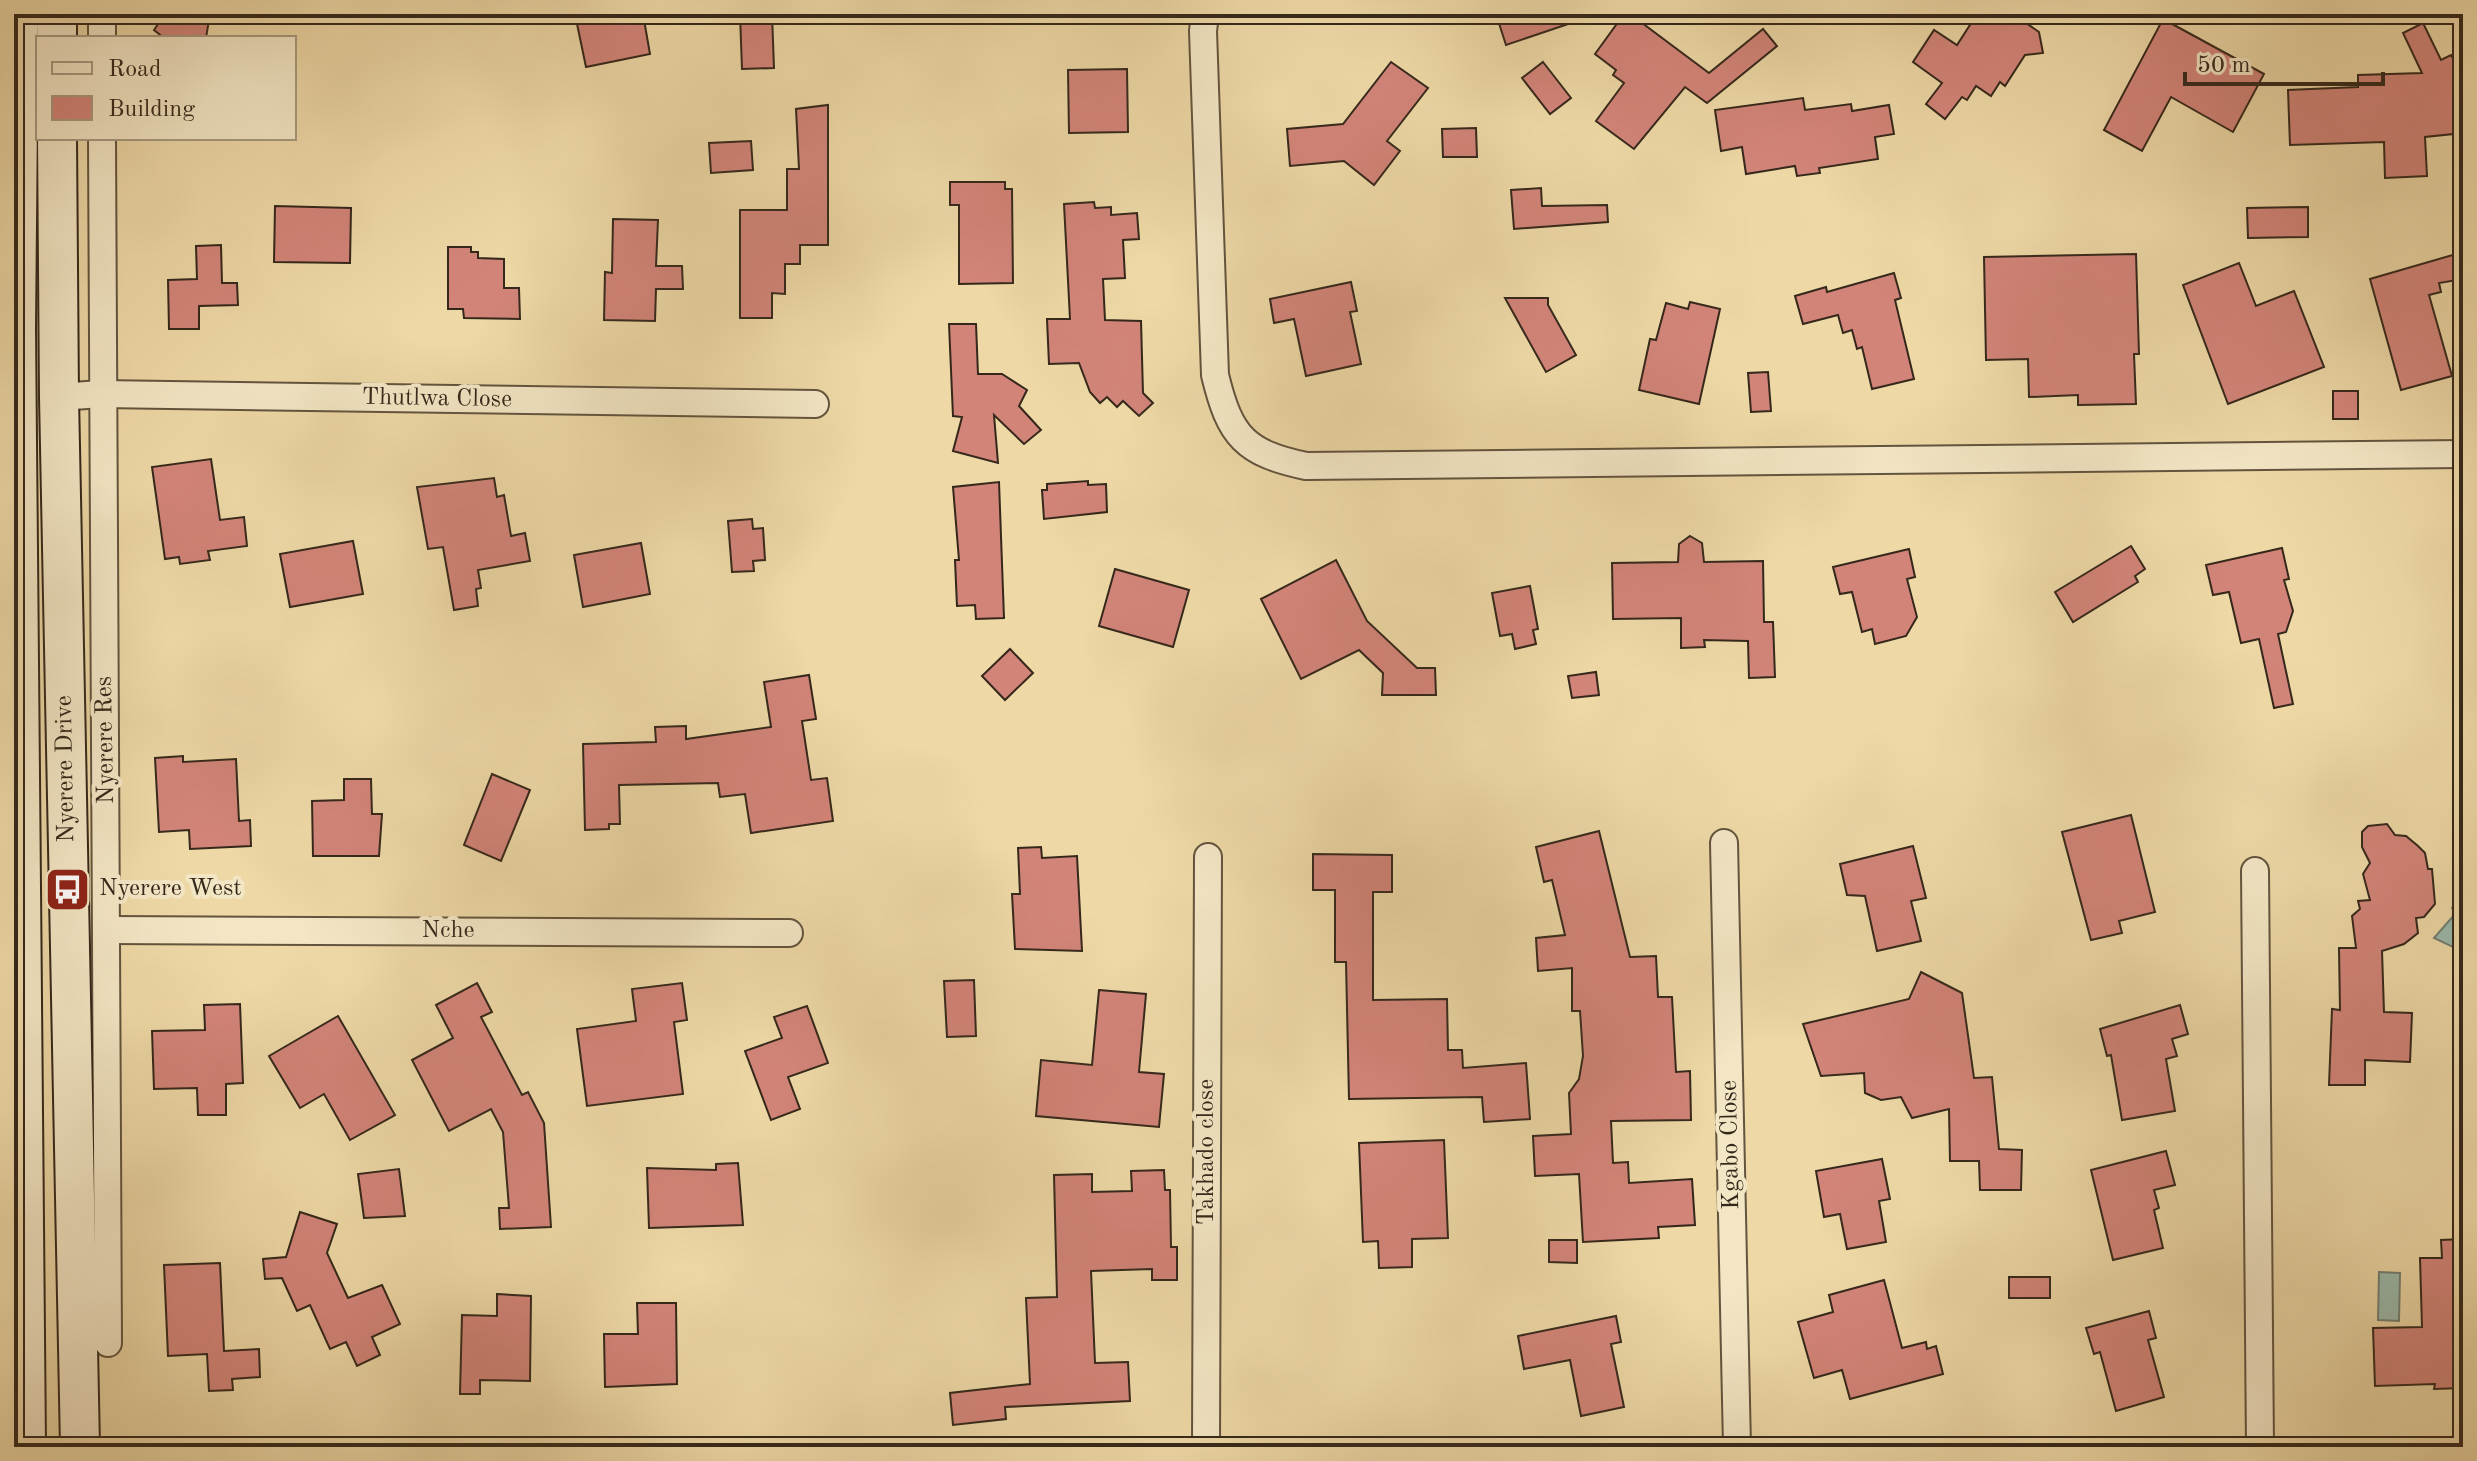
<svg xmlns="http://www.w3.org/2000/svg" width="2477" height="1461" viewBox="0 0 2477 1461" font-family="'Old Standard TT',serif">
<style>
.water{fill:#9ab9ac;stroke:#727f72;stroke-width:2}
.building{fill:#d28479;stroke:#35281b;stroke-width:2}
.lines{fill:none;stroke-linecap:round;stroke-linejoin:round}
.street-casing{stroke:#63543e;stroke-width:30}
.secondary-casing{stroke:#35281b;stroke-width:42}
.street{stroke:#f3e6c5;stroke-width:26}
.secondary{stroke:#f3e6c5;stroke-width:38}
.labels{text-anchor:middle;dominant-baseline:central;stroke-width:8;stroke-linejoin:round;paint-order:stroke}
.street-label{font-size:24px;fill:#35281b;stroke:#f3e6c5}
.poi-label{font-size:24px;fill:#35281b;stroke:#f3e6c5;text-anchor:start}
</style>
<rect width="100%" height="100%" fill="#edd8a6"/>
<filter id="stains"><feTurbulence type="fractalNoise" baseFrequency=".0025" numOctaves="4"/><feColorMatrix values="0 0 0 0 .2 0 0 0 0 .09 0 0 0 0 .02 0 0 0 .5 -.17"/></filter>
<radialGradient id="worn" r=".72"><stop offset=".6" stop-color="#630" stop-opacity="0"/><stop offset="1" stop-color="#630" stop-opacity=".3"/></radialGradient>
<g class="water">
<path d="M2458 901 2463 906V930L2455 948 2434 938 2456 913 2452 908Z"/>
<path d="M2379 1272 2400 1273 2399 1321 2378 1320Z"/>
</g>
<g class="building">
<path d="M165 14H210L206 38H164L154 30Z"/>
<path d="M603 14H643L650 54 586 67 576 19Z"/>
<path d="M740 14H772L774 68 742 69Z"/>
<path d="M1496 14H1586V18L1506 45Z"/>
<path d="M1624 14H1630L1709 73 1763 29 1777 46 1707 103 1685 87 1634 149 1596 121 1624 83 1613 75 1616 70 1595 54Z"/>
<path d="M1977 14H2013L2039 32 2043 53 2025 55 2005 86 2000 82 1991 96 1976 86 1967 100 1962 97 1945 119 1926 104 1942 83 1913 62 1934 30 1957 45Z"/>
<path d="M2163 19 2264 74 2233 132 2171 97 2142 151 2104 130Z"/>
<path d="M2423 23 2441 60 2451 55 2463 76V133L2425 137 2427 176 2385 178 2384 142 2290 145 2288 90 2358 87V75L2422 73 2403 33Z"/>
<path d="M1391 62 1428 88 1387 141 1400 151 1374 185 1344 161 1290 166 1287 129 1343 124Z"/>
<path d="M1543 62 1571 98 1550 114 1522 78Z"/>
<path d="M1127 69 1128 132 1069 133 1068 70Z"/>
<path d="M1803 98 1805 110 1851 104 1852 111 1889 105 1894 134 1875 137 1878 159 1819 168 1820 173 1797 176 1795 166 1746 174 1742 147 1721 151 1715 110Z"/>
<path d="M828 105V245H800V264H785V294L772 293V318H740V210H787V169H799L796 109Z"/>
<path d="M1476 128 1477 157H1443L1442 129Z"/>
<path d="M751 141 753 170 711 173 709 143Z"/>
<path d="M950 182H1005V189H1012L1013 283 959 284V205H950Z"/>
<path d="M1541 188 1542 206 1607 205 1608 222 1514 229 1511 190Z"/>
<path d="M1094 202 1095 208 1111 207V215L1137 213 1139 239 1123 240 1125 278 1103 279 1105 320 1141 321 1143 393 1153 403 1139 416 1123 401 1117 407 1107 397 1100 403 1090 392 1079 363 1049 364 1047 319H1070L1064 204Z"/>
<path d="M275 206 351 208 350 263 274 262Z"/>
<path d="M2308 207V237L2248 238 2247 208Z"/>
<path d="M613 219 658 220 656 266H682L683 289H656L655 321 604 320 605 272 612 273Z"/>
<path d="M221 245 222 283H237L238 305 199 306V329H169L168 280 197 279 196 246Z"/>
<path d="M448 247H471V252H478V258L504 259V288H519L520 319 464 318 463 309H448Z"/>
<path d="M2463 252V279L2439 283 2441 292 2429 295 2452 376 2401 390 2370 279Z"/>
<path d="M2136 254 2139 354H2134L2136 404 2078 405V395L2029 397 2028 359 1986 360 1984 257Z"/>
<path d="M2239 263 2256 306 2294 291 2324 367 2228 404 2183 285Z"/>
<path d="M1894 273 1901 298 1895 300 1914 379 1872 389 1862 347 1857 349 1852 330 1843 333 1838 315 1803 324 1795 296 1826 287 1827 292Z"/>
<path d="M1351 282 1357 311 1350 312 1361 364 1306 376 1294 319 1274 323 1270 299Z"/>
<path d="M1505 298H1548V305L1576 355 1546 372Z"/>
<path d="M1690 302 1720 309 1699 404 1639 390 1650 339 1656 340 1666 303 1688 309Z"/>
<path d="M949 324H976L978 374H1002L1027 390 1019 406 1041 430 1024 444 994 415 998 463 953 451 962 417 953 416Z"/>
<path d="M1768 372 1771 411 1751 412 1748 373Z"/>
<rect x="2333" y="391" width="25" height="28"/>
<path d="M211 459 220 520 244 517 247 546 208 551 210 560 180 564 179 557 165 559 152 467Z"/>
<path d="M494 478 497 497 504 495 511 536 525 533 530 561 478 570 481 588 476 589 478 606 454 610 443 547 428 549 417 487Z"/>
<path d="M1088 481V485L1106 484 1107 512 1044 519 1042 490H1047V484Z"/>
<path d="M999 482 1004 618 976 619 975 605 957 606 955 560H959L953 487Z"/>
<path d="M752 519 753 529 763 528 765 560 753 561 754 571 732 572 728 521Z"/>
<path d="M1690 536 1702 543 1704 562 1763 561 1764 622H1773L1775 677 1749 678 1748 641 1704 640 1705 647 1681 648V618L1613 619 1612 563 1678 562 1679 544Z"/>
<path d="M353 541 363 594 290 607 280 554Z"/>
<path d="M641 543 650 594 583 607 574 555Z"/>
<path d="M2131 546 2145 569 2135 576 2138 582 2073 622 2055 592Z"/>
<path d="M2282 548 2289 579 2284 580 2293 611 2286 632 2278 634 2293 704 2274 708 2259 639 2241 643 2229 592 2213 595 2206 565Z"/>
<path d="M1909 549 1915 577 1907 579 1917 617 1906 636 1875 644 1872 629 1862 632 1852 592 1840 594 1833 567Z"/>
<path d="M1336 560 1367 621 1417 668H1435L1436 695H1382L1383 673 1359 650 1301 679 1261 599Z"/>
<path d="M1115 569 1189 590 1173 647 1099 626Z"/>
<path d="M1530 586 1538 629 1533 630 1536 644 1515 649 1512 634 1500 636 1492 593Z"/>
<path d="M1010 649 1033 673 1005 700 982 676Z"/>
<path d="M1596 672 1599 695 1572 698 1568 676Z"/>
<path d="M809 675 816 719 802 721 811 780 827 778 833 821 751 833 745 794 720 797 718 783 619 785 620 824H609V829L585 830 583 744 656 742 655 727 686 726V739L771 727 764 682Z"/>
<path d="M183 756V762L236 759 239 821 250 820 251 846 190 849 189 830 159 832 155 758Z"/>
<path d="M492 774 530 790 501 861 464 845Z"/>
<path d="M344 779H371L372 814H382L379 856H313L312 801 344 800Z"/>
<path d="M2131 815 2155 912 2119 921 2122 933 2091 940 2062 832Z"/>
<path d="M2387 824 2395 835 2406 836 2418 846 2425 853 2428 869H2432L2435 904 2424 917 2416 918 2418 933 2404 944 2382 951 2384 1012 2412 1013 2410 1062 2365 1060V1085H2329L2332 1009 2340 1010 2339 948H2356L2352 916 2360 909 2358 901 2370 900 2363 874 2370 863 2362 847V832L2368 826Z"/>
<path d="M1599 831 1630 957 1656 956 1658 997H1672L1676 1072 1690 1071 1691 1120 1611 1121 1613 1163 1628 1162 1629 1183 1692 1179 1695 1225 1658 1227 1659 1238 1583 1242 1579 1174 1535 1176 1533 1136 1571 1134 1569 1093 1579 1079 1583 1056 1580 1011H1572V968L1538 971 1536 938 1565 935 1552 880 1544 882 1536 847Z"/>
<path d="M1913 846 1926 898 1911 901 1921 941 1877 951 1865 896 1847 895 1840 864Z"/>
<path d="M1041 847 1042 858 1077 856 1082 951 1015 949 1012 894H1020L1018 848Z"/>
<path d="M1313 854 1392 855V892H1373V1000L1447 999 1448 1050H1462L1463 1068 1526 1063 1530 1119 1484 1122 1482 1097 1349 1099 1346 962H1335V890H1313Z"/>
<path d="M1921 972 1962 993 1974 1078 1992 1077 1999 1149 2022 1150 2021 1190H1980L1979 1161H1950L1949 1109 1912 1118 1901 1097 1881 1100 1865 1093 1864 1073 1821 1076 1803 1024 1909 999Z"/>
<path d="M974 980 976 1036 947 1037 944 981Z"/>
<path d="M477 983 492 1012 481 1017 522 1095 528 1092 544 1123 551 1227 500 1229 499 1208H509L503 1132 491 1109 449 1131 412 1060 453 1038 436 1005Z"/>
<path d="M682 983 687 1020 674 1022 683 1094 587 1106 577 1029 636 1021 632 989Z"/>
<path d="M1099 990 1146 994 1139 1072 1164 1074 1159 1127 1036 1116 1041 1060 1092 1065Z"/>
<path d="M240 1004 243 1083 226 1084V1115H198L197 1088 154 1089 152 1031 205 1030 204 1005Z"/>
<path d="M2180 1005 2188 1034 2172 1039 2177 1056 2166 1059 2175 1111 2122 1120 2111 1055 2107 1056 2100 1029Z"/>
<path d="M807 1006 828 1063 788 1077 800 1109 771 1120 745 1051 782 1038 774 1017Z"/>
<path d="M338 1016 395 1115 350 1140 324 1094 300 1108 269 1056Z"/>
<path d="M1444 1140 1448 1238 1412 1239V1267L1379 1268 1378 1241 1363 1242 1359 1143Z"/>
<path d="M2166 1151 2175 1185 2154 1190 2159 1208 2154 1210 2163 1248 2113 1260 2091 1170Z"/>
<path d="M1882 1159 1890 1199 1879 1201 1886 1242 1847 1249 1840 1214 1824 1217 1816 1171Z"/>
<path d="M738 1163 743 1225 649 1228 647 1168 716 1170V1164Z"/>
<path d="M399 1169 405 1216 364 1218 358 1174Z"/>
<path d="M1164 1170 1165 1190H1170L1171 1247H1177V1280H1152V1269L1091 1271 1095 1363 1128 1362 1130 1401 1005 1407 1006 1419 953 1425 950 1393 1030 1384 1026 1298 1057 1297 1054 1175 1092 1174V1192L1132 1191 1131 1171Z"/>
<path d="M300 1212 337 1224 327 1253 348 1298 382 1285 400 1324 372 1337 380 1355 357 1366 346 1342 330 1349 310 1305 297 1311 282 1278 265 1279 263 1259 286 1257Z"/>
<path d="M2463 1239V1388L2434 1389 2435 1384 2375 1386 2373 1328 2422 1327 2420 1258H2442L2441 1240Z"/>
<path d="M1549 1240H1577V1263L1549 1262Z"/>
<path d="M220 1263 224 1351 259 1349 260 1377 232 1379 233 1390 209 1391 207 1354 168 1356 164 1265Z"/>
<rect x="2009" y="1277" width="41" height="21"/>
<path d="M1884 1280 1902 1348 1926 1342 1927 1349 1936 1346 1943 1374 1850 1399 1842 1370 1814 1378 1798 1322 1833 1312 1829 1295Z"/>
<path d="M497 1294 531 1296 530 1381 480 1380V1394H460L462 1315 497 1316Z"/>
<path d="M637 1303H676L677 1384 605 1387 604 1334H638Z"/>
<path d="M2149 1311 2156 1338 2148 1340 2164 1397 2116 1411 2100 1352 2094 1354 2086 1328Z"/>
<path d="M1616 1316 1621 1342 1611 1344 1624 1407 1581 1416 1570 1360 1524 1369 1518 1336Z"/>
</g>
<g class="lines">
<defs>
<g id="street">
<path d="M1205 14 1203 31 1215 375C1230 437 1245 453 1306 466L2463 454"/>
<path d="M102 38V14"/>
<path d="M102 138 108 1343"/>
<path d="M59 397 101 394 815 404"/>
<path d="M1724 843 1737 1447"/>
<path d="M2255 871 2260 1447"/>
<path d="M108 930 789 933"/>
<path d="M1206 1447 1208 857"/>
</g>
<g id="secondary">
<path d="M19 14 16 328 26 1447"/>
<path d="M57 14V38"/>
<path d="M57 138 59 397 80 1447"/>
</g>
</defs>
<use href="#street" class="street-casing"/>
<use href="#secondary" class="secondary-casing"/>
<use href="#street" class="street"/>
<use href="#secondary" class="secondary"/>
</g>
<defs>
<symbol id="bus-square" viewBox="-11 -11 22 22"><rect x="-9" y="-9" width="18" height="18" rx="4" fill="#8f2418" stroke="#f3e6c5"/><path d="M-5-6H5V4H4V6H2V4H-2V6H-4V4H-5ZM-3.5-4V0h7V-4ZM-3.5 1.2v1.5H-2V1.2ZM2 1.2v1.5H3.5V1.2Z" fill="#fff"/></symbol>
</defs>
<g fill-rule="evenodd">
<use href="#bus-square" x="42" y="864" width="51" height="51"/>
</g>
<g class="labels">
<g class="street-label">
<text transform="translate(437 399) rotate(1)">Thutlwa Close</text>
<text transform="translate(106 740) rotate(-91)">Nyerere Res</text>
<text transform="translate(66 769) rotate(-91)">Nyerere Drive</text>
<text x="448" y="931">Nche</text>
<text transform="translate(1731 1145) rotate(-91)">Kgabo Close</text>
<text transform="translate(1207 1152) rotate(-90)">Takhado close</text>
</g>
<g class="poi-label">
<text x="99" y="889">Nyerere West</text>
</g>
</g>
<rect width="2477" height="1461" fill="none" stroke="#edd8a6" stroke-width="48"/>
<rect x="16" y="16" width="2445" height="1429" fill="none" stroke="#35281b" stroke-width="4"/>
<rect x="24" y="24" width="2429" height="1413" fill="none" stroke="#35281b" stroke-width="2"/>
<rect x="36" y="36" width="260" height="104" fill="#f3e6c5" stroke="#a79a81" stroke-width="2"/>
<rect x="52" y="62" width="40" height="12" fill="#f3e6c5" stroke="#a79a81" stroke-width="2"/>
<text x="108" y="76" font-size="24" fill="#35281b">Road</text>
<rect x="52" y="96" width="40" height="24" fill="#d28479" stroke="#a79a81" stroke-width="2"/>
<text x="108" y="116" font-size="24" fill="#35281b">Building</text>
<path d="M2185 72v12h198v-12" fill="none" stroke="#35281b" stroke-width="4"/>
<text x="2197" y="72" font-size="24" fill="#35281b" stroke="#f3e6c5" stroke-width="6" paint-order="stroke">50 m</text>
<rect width="100%" height="100%" filter="url(#stains)"/>
<rect width="100%" height="100%" fill="url(#worn)"/>
</svg>
